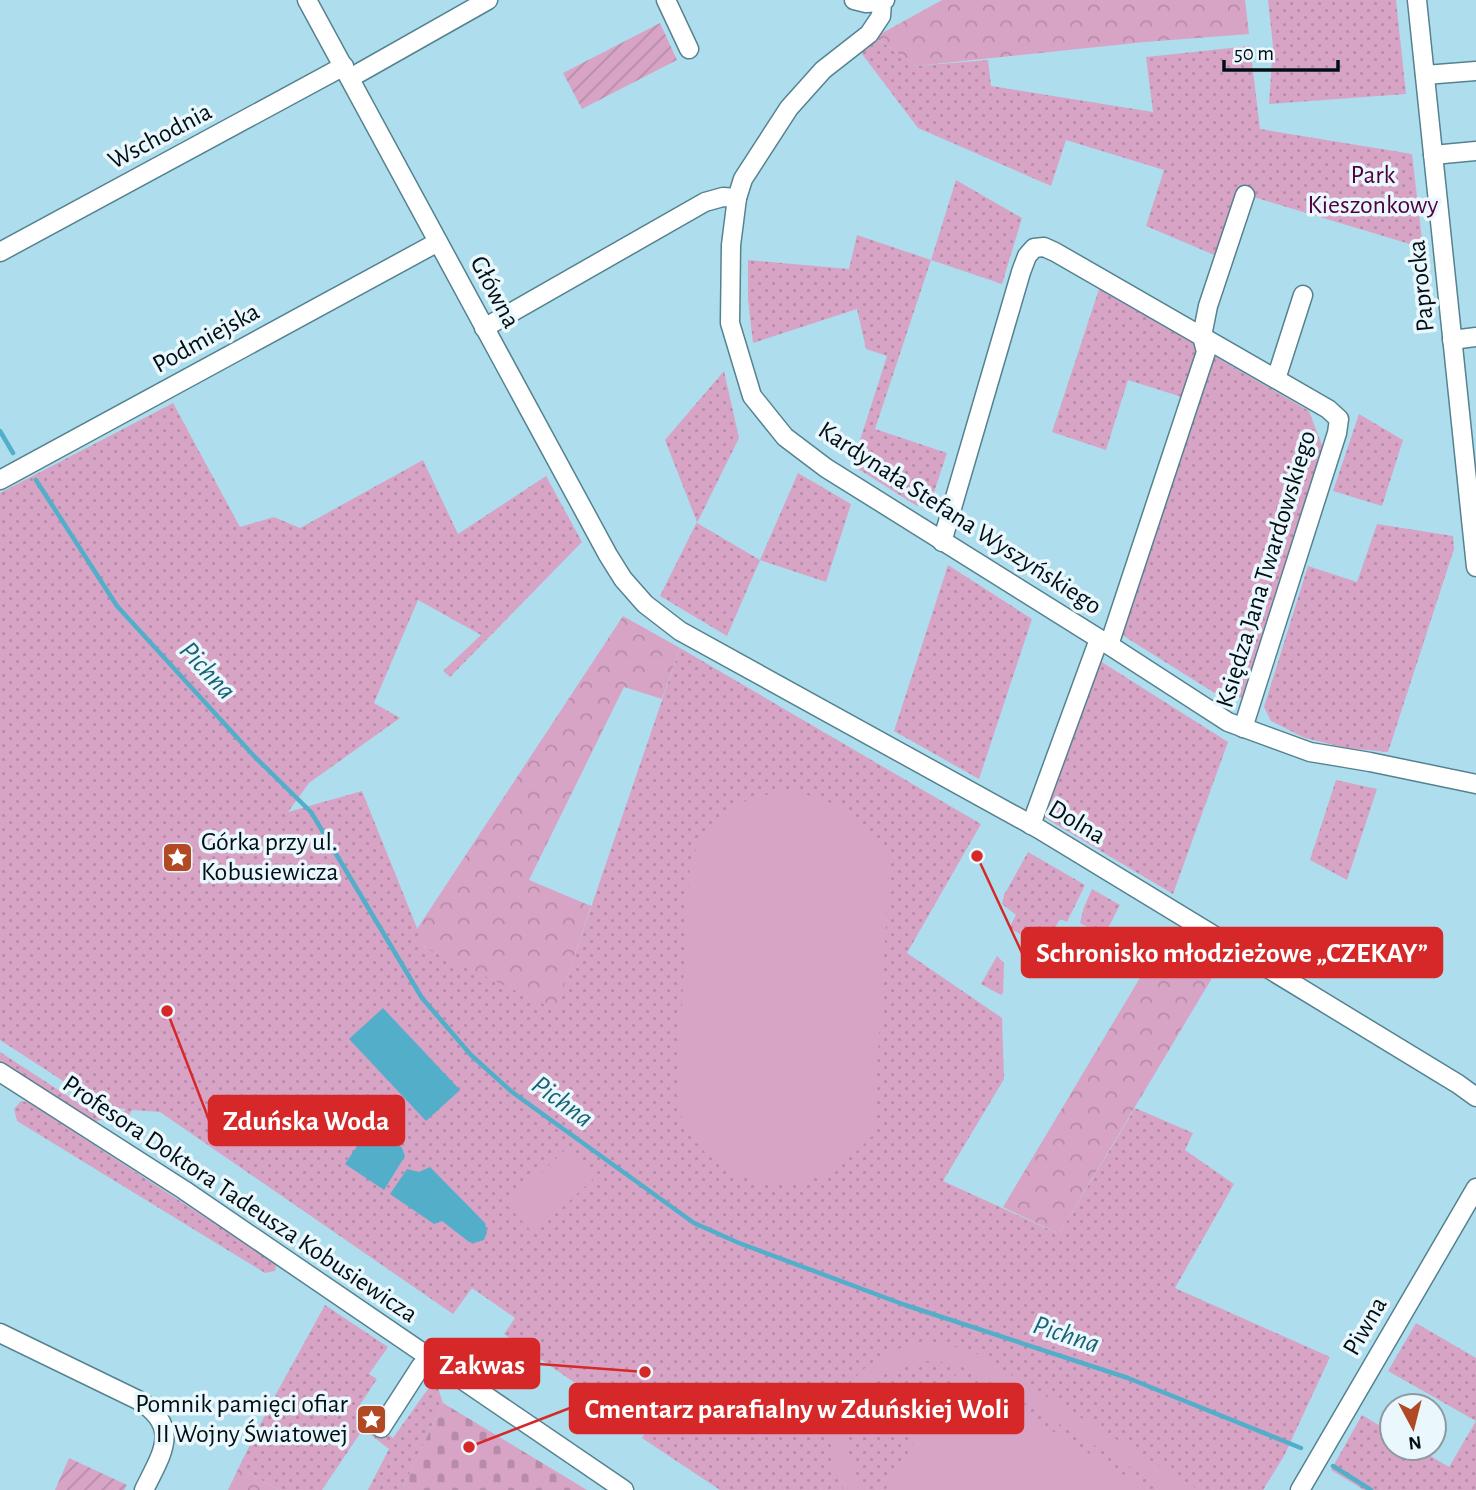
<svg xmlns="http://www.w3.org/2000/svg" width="1476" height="1490" viewBox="0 0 1476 1490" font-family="'Alegreya Sans',sans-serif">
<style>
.grass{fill:url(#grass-dots)}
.forest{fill:url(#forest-crowns)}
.cemetery{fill:url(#cemetery-stones)}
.garden{fill:url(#garden-furrows)}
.pitch{fill:#d7a4c6}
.water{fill:#53afc9}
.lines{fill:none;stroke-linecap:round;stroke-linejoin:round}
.stream{stroke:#53afc9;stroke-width:4.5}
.minor-casing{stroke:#558290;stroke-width:21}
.minor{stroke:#fff;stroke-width:18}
.labels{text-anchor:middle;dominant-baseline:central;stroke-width:7;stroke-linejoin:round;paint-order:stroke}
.street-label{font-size:26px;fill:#010f14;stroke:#eaf8fd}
.park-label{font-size:26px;fill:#4e013f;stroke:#eaf8fd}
.poi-label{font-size:26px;fill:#010f14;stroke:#eaf8fd;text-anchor:start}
.water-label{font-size:28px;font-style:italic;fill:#186274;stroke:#eaf8fd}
.leader{fill:none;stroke:#d62828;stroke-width:2.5}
.callout-dot{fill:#d62828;stroke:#eaf8fd;stroke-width:2.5}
.callout{fill:#d62828;stroke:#d62828;stroke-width:2.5}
.callout-label{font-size:28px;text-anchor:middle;font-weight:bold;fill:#fff}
</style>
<defs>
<pattern id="grass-dots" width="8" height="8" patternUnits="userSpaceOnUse" patternTransform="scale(1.75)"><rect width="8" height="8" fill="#d7a4c6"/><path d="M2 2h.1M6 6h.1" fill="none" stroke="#b78ca9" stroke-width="1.8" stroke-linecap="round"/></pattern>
<pattern id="forest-crowns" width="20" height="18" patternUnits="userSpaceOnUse" patternTransform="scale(1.75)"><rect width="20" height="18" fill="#d7a4c6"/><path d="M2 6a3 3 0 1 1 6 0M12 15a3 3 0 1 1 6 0" fill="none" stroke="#b78ca9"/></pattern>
<pattern id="cemetery-stones" width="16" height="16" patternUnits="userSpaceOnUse" patternTransform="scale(1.75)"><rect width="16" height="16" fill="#d7a4c6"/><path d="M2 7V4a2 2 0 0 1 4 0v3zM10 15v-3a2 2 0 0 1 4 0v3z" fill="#b78ca9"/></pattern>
<pattern id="garden-furrows" width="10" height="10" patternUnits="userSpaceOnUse" patternTransform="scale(1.75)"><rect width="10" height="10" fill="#d7a4c6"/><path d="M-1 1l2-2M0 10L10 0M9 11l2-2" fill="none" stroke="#b78ca9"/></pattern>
</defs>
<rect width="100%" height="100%" fill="#aedeed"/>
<g class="grass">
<path d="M1268 0H1396L1406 94 1269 104 1273 46Z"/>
<path d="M875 37 916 66 988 60 991 86 1153 112 1146 57 1250 46 1260 129 1412 154 1423 248 1240 193 1219 257 1146 226 1164 170 1066 140 1051 186 918 128 859 50Z"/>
<path d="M956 180 1022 218 1002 284 931 260 875 429 947 453 931 501 917 506 852 465 887 356 866 349 857 309 753 343 748 299V260L849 269 857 235 931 260Z"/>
<path d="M1099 289 1201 348 1185 398 1128 380 1106 450 1052 432Z"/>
<path d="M1211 354 1309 411 1323 448 1242 697 1229 702 1119 633Z"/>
<path d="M724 371 739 438 697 523 760 560 798 473 851 504 826 582 760 560 727 636 660 596 697 522 665 440Z"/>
<path d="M173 403 240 527 274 517 300 528 423 460 458 534 546 476 582 542 450 677 443 671 481 635 418 600 374 703 400 718 309 783 288 812 362 791 425 948 556 1009 680 648 981 824 907 953 1002 1018 1004 1079 943 1181 1059 1234 1135 1108 1193 1133 1185 1150 1234 1184 1175 1288 1330 1357 1284 1456 1263 1490H720L642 1438 646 1432 504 1334 515 1318 472 1288 453 1314 160 1112 132 1110 127 1119 147 1132 143 1137 116 1120 126 1109 103 1107 0 1040V493Z"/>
<path d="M1359 414 1403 440 1382 506 1333 491Z"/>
<path d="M1377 524 1453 536 1454 549 1388 752 1346 748 1305 738 1271 721 1264 707 1308 566 1357 582Z"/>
<path d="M948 565 1032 619 979 779 894 731Z"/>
<path d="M1097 659 1228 742 1173 894 1042 816Z"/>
<path d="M1336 780 1377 789 1347 880 1310 860Z"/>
<path d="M1028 852 1085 885 1067 922 1060 919 1044 947 1009 928 1016 915 1002 904 1004 895Z"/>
<path d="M1092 889 1120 905C1106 930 1109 939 1080 923L1084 907Z"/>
<path d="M997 956 1004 963 1003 993 1001 995 981 984Z"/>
<path d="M0 1052 103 1119 94 1122 0 1062Z"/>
<path d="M21 1101 28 1102 272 1261 276 1266 275 1271 265 1273 17 1121 14 1109Z"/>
<path d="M325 1305 388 1347 369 1374 377 1379 357 1409 393 1438 435 1379 443 1403 402 1490H368L389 1449 363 1429 322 1490H278L239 1467 271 1403Z"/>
<path d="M1416 1323 1476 1358V1490H1364L1331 1470 1362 1415 1392 1433V1448H1417L1449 1467 1476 1421 1388 1371Z"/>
</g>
<g class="forest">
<path d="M942 0H1245L1249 34 1145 42 916 66 875 37Z"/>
<path d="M623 616 680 648 662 699 624 687 529 880 591 906 556 1010 425 948 417 929Z"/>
<path d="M1165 936 1218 968 1059 1234 1003 1207Z"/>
<path d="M239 1467 278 1490H228Z"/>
</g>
<path class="cemetery" d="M443 1403 587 1490H402Z"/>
<g class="garden">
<path d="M660 23 677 60 582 109 563 73Z"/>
<path d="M69 1458 127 1485 124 1490H55Z"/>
</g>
<g class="pitch">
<path d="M793 792C836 798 868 823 890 860L873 1135C856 1153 837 1171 813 1178 754 1197 689 1161 677 1100L689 874C700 817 738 794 793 792Z"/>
<path d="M565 1150 593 1179 534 1234 507 1205Z"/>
<path d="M918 1343C940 1343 957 1346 977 1354L1199 1490H1157L1138 1472 974 1372C891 1331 813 1415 864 1490H844C810 1423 847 1358 918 1343Z"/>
<path d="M957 1373 1149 1490H885Z"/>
</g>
<g class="water">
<path d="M383 1008 460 1090 426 1121 349 1039Z"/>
<path d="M375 1119 402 1148 405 1156 384 1190 345 1164Z"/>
<path d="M430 1167 485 1223 487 1232 484 1240 474 1243 469 1242 442 1221 434 1224 390 1194 407 1169 419 1172Z"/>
</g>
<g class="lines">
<g class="stream">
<path d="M0 431 13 453"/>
<path d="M36 480 117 606 253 755 311 812 422 998 471 1055 512 1092 694 1223 739 1243 905 1305 1128 1378 1301 1448"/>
<path d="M1333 1466 1371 1490"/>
</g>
<defs>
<g id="minor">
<path d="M307 0 608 555 623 579 645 604 680 631 1039 829 1458 1084 1476 1097"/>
<path d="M666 0 689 49"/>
<path d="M854 0 866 3 882 2"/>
<path d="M885 0 882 2 881 16 869 34 823 70 789 108 743 179 737 198 731 245 730 323 752 396 785 437 826 468 1109 645 1228 722 1310 752 1370 762 1476 784"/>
<path d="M1417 0 1476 567"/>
<path d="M1425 75 1476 71"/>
<path d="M350 78 488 0"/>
<path d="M1433 155 1476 151"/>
<path d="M0 252 344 66"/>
<path d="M484 328 705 202 723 197 737 198"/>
<path d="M1452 340 1476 337"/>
<path d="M1276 379 1303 295"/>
<path d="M0 480 438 242"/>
<path d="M942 542 1021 272 1027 256 1034 248 1044 247 1055 252 1328 409 1339 419 1337 433 1243 728"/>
<path d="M1109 645 1206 352 1202 336 1208 306 1245 195"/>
<path d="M1031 825 1099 639"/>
<path d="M0 1072 184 1190 624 1490"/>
<path d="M0 1333 138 1400C182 1427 162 1453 144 1490"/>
<path d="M381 1428 421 1366"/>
<path d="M1300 1490 1476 1188"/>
</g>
</defs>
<use href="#minor" class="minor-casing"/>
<use href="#minor" class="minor"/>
</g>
<defs>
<symbol id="sight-square" viewBox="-11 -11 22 22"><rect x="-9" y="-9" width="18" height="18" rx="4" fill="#b04924" stroke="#eaf8fd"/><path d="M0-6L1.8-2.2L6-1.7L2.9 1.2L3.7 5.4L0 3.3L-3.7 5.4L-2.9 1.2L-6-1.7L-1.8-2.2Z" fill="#fff"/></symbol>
</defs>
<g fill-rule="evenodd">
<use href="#sight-square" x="160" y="840" width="35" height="35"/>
<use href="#sight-square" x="354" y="1402" width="35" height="35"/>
</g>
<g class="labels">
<g class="street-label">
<text transform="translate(160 136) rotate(-28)">Wschodnia</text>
<text transform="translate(1421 286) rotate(-96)">Paprocka</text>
<text transform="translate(495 292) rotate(62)">Główna</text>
<text transform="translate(206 338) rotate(-29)">Podmiejska</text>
<text transform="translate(960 518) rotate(33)">Kardynała Stefana Wyszyńskiego</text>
<text transform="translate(1266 569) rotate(-73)">Księdza Jana Twardowskiego</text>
<text transform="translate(1077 822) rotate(31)">Dolna</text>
<text transform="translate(240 1199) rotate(34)">Profesora Doktora Tadeusza Kobusiewicza</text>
<text transform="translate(1365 1326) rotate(-60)">Piwna</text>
</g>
<g class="park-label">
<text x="1373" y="175">Park<tspan x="1373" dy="30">Kieszonkowy</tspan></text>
</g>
<g class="poi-label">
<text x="201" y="842">Górka przy ul.<tspan x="201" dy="30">Kobusiewicza</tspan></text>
<text x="348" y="1404" text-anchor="end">Pomnik pamięci ofiar<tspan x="348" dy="30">II Wojny Światowej</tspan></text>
</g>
<g class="water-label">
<text transform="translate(207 671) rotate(47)">Pichna</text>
<text transform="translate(562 1102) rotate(36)">Pichna</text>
<text transform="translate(1066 1335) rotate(18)">Pichna</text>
</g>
</g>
<path class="leader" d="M977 856L1022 953M167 1011L209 1120M645 1372L539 1364M469 1447L570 1408"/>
<g class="callout-dot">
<circle cx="977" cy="856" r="7"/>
<circle cx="167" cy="1011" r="7"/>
<circle cx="645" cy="1372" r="7"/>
<circle cx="469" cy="1447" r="7"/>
</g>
<g class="callout">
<rect x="1022" y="928" width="420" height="49" rx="7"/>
<rect x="209" y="1096" width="195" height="49" rx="7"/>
<rect x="425" y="1339" width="114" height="49" rx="7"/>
<rect x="570" y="1384" width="453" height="49" rx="7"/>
</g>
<g class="callout-label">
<text x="1232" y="962">Schronisko młodzieżowe „CZEKAY”</text>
<text x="306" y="1130">Zduńska Woda</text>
<text x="482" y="1374">Zakwas</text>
<text x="797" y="1418">Cmentarz parafialny w Zduńskiej Woli</text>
</g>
<g transform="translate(1413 1427) rotate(173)"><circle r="33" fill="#eaf8fd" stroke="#8d9ba0" stroke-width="2"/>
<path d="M0-5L12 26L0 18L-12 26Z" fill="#b04924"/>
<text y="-10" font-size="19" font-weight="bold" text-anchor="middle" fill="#010f14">N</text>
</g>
<path d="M1224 60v10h114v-10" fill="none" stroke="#010f14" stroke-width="3.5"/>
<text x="1234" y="60" font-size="21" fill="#010f14" stroke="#eaf8fd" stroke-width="5" paint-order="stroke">50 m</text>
</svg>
